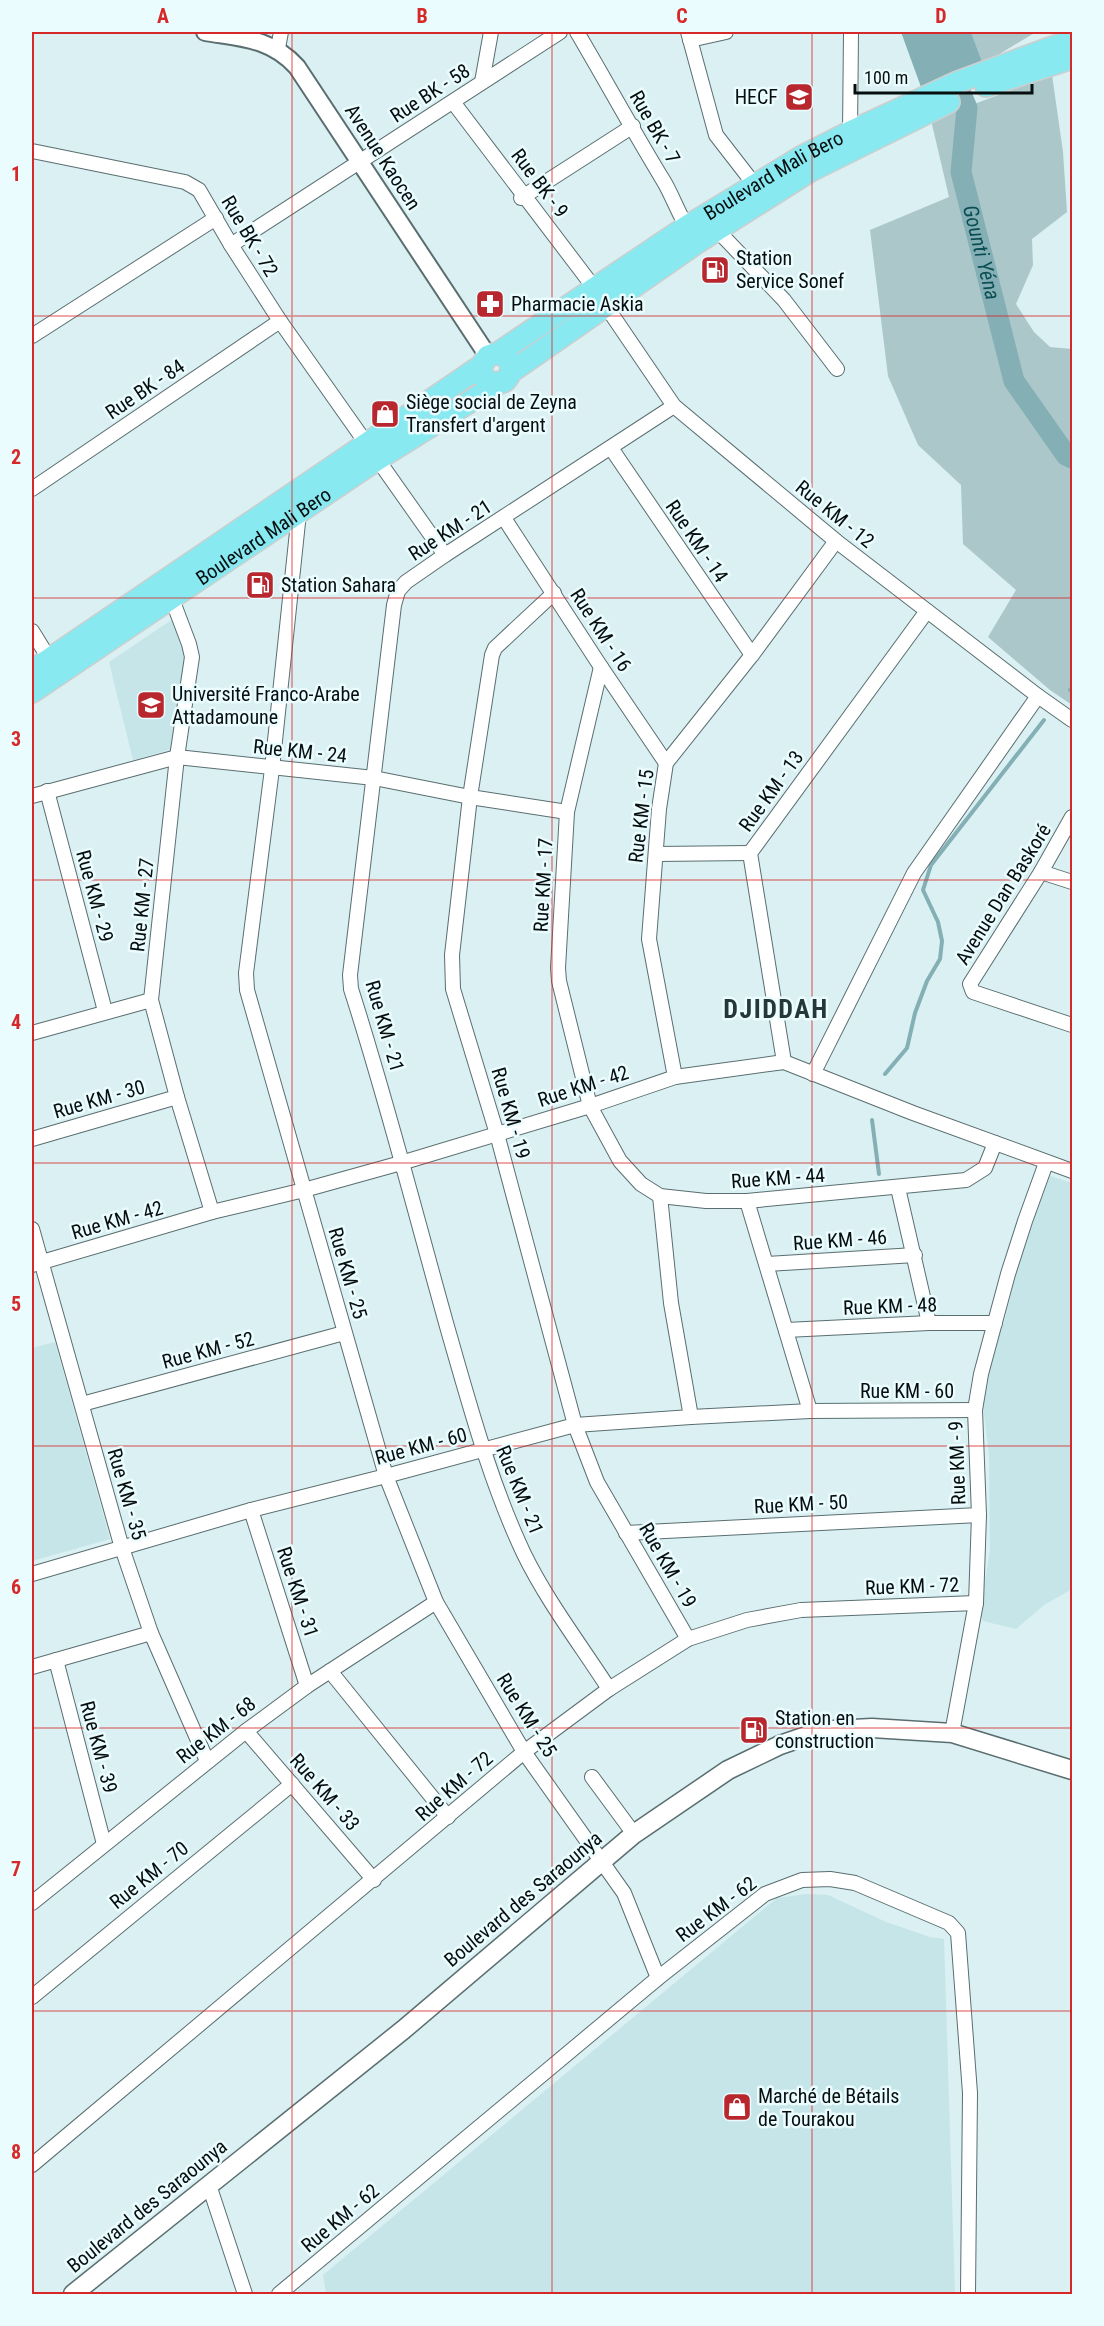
<svg xmlns="http://www.w3.org/2000/svg" width="1104" height="2326" font-family="'Roboto Condensed',sans-serif">
<rect width="100%" height="100%" fill="#daf0f2"/>
<g fill="#c5e5e8">
<path d="M176,617L190,653L176,748L133,760L109,662Z"/>
<path d="M1050,1176L1072,1183V1589L1044,1605L1016,1629L983,1621L977,1603L986,1575L990,1550L989,1455L983,1405V1378L1005,1319L1025,1237Z"/>
<path d="M55,1342L110,1539L32,1561V1348Z"/>
<path d="M807,1894L828,1895L886,1922L930,1937L944,1939L955,2294H326L323,2275L777,1898Z"/>
</g>
<g fill="#acc7ca">
<path d="M971,32H1036L983,64Z"/>
<path d="M1052,75L1063,152L1067,212L1032,239L1033,265L1016,304L1034,332L1050,347L1072,349V705L1050,690L988,637L1016,590L963,544L961,485L918,445L888,376L870,230L949,197L931,120Z"/>
</g>
<path fill="#84b0b5" d="M901,32H971L983,64L921,87Z"/>
<g fill="none" stroke-linecap="round" stroke-linejoin="round">
<g stroke="#84b0b5" stroke-width="4">
<path d="M1070,690L1072,688"/>
<path d="M885,1074L907,1048L915,1013L927,981L940,959L942,941L938,922L923,890L931,865L1044,720"/>
<path d="M872,1120L879,1174"/>
</g>
<path stroke="#84b0b5" stroke-width="21" id="s1" d="M934,32L967,108L961,172L1014,381L1066,455L1072,458"/>
<g stroke="#5a6e70" stroke-width="16">
<g id="minor">
<path d="M577,32C606,81 633,131 663,180C673,196 680,219 691,233"/>
<path d="M688,32L716,135L754,184"/>
<path d="M690,40L726,32"/>
<path d="M278,48L281,32"/>
<path d="M482,82L491,32"/>
<path d="M453,102L595,289"/>
<path d="M850,132L851,32"/>
<path d="M32,151L185,182L199,190L231,245L280,321L445,555"/>
<path d="M521,198L633,126"/>
<path d="M717,230L784,300L837,369"/>
<path d="M231,245L560,32"/>
<path d="M606,306L674,406L836,541L1038,696L1072,720"/>
<path d="M32,336L216,218"/>
<path d="M611,448L752,655"/>
<path d="M32,489L280,321"/>
<path d="M299,513L272,769L246,973L247,990L386,1476L436,1602L524,1752L624,1893L658,1978"/>
<path d="M504,518L601,667L666,763"/>
<path d="M554,593L495,648L492,655L470,797L452,955L453,989L497,1134L575,1425L597,1482L688,1639"/>
<path d="M172,599L189,644L192,657L177,757L151,1000L177,1097L212,1212"/>
<path d="M32,631L53,665"/>
<path d="M601,667L567,812L558,968L559,981L590,1106L620,1161L641,1184L660,1196L706,1201H747L966,1180L985,1168L995,1143"/>
<path d="M47,791L105,1011"/>
<path d="M32,796L177,757L374,778L470,797L567,812"/>
<path d="M1072,817L1041,872L970,984L973,992L1072,1025"/>
<path d="M656,854L750,853"/>
<path d="M1041,872L1072,882"/>
<path d="M32,1033L151,1000"/>
<path d="M784,1062L750,853L927,611"/>
<path d="M813,1074L914,873L1038,696"/>
<path d="M675,1077L649,939L659,809L666,763L752,655L836,541"/>
<path d="M32,1139L177,1097"/>
<path d="M898,1188L929,1323"/>
<path d="M660,1196L671,1303L691,1417"/>
<path d="M747,1201L810,1411"/>
<path d="M32,1229L122,1548L151,1633L207,1761"/>
<path d="M767,1264L915,1255"/>
<path d="M32,1265L212,1212L304,1190L401,1163L590,1106L675,1077L784,1062L913,1113L1072,1171"/>
<path d="M786,1330L929,1323H995"/>
<path d="M82,1404L344,1333"/>
<path d="M251,1510L307,1686"/>
<path d="M626,1533L979,1515"/>
<path d="M32,1574L251,1510L386,1476L575,1425L691,1417L810,1411L975,1410"/>
<path d="M56,1660L104,1844"/>
<path d="M32,1667L151,1633"/>
<path d="M330,1671L448,1817"/>
<path d="M609,1689C580,1644 547,1601 524,1554C490,1482 470,1406 448,1330C416,1216 387,1101 351,989L350,975L394,605L398,591L406,582L445,555L674,406"/>
<path d="M246,1731L374,1880"/>
<path d="M952,1733L976,1603L979,1515L975,1410L981,1374L1008,1274L1025,1221L1046,1163"/>
<path d="M592,1777L634,1834"/>
<path d="M32,1903L246,1731L307,1686L436,1602"/>
<path d="M32,1997L292,1784"/>
<path d="M32,2165L524,1752L609,1689L688,1639L747,1620L801,1610L976,1603"/>
<path d="M209,2185L245,2294"/>
<path d="M279,2294L658,1978L765,1894L802,1880L830,1879L855,1883L949,1923L958,1933L970,2093L968,2294"/>
</g>
</g>
<g stroke="#5a6e70" stroke-width="20">
<path id="tertiary" d="M205,32C241,38 271,38 297,67L488,356"/>
</g>
<g stroke="#5a6e70" stroke-width="21">
<path id="secondary" d="M73,2294L403,2030L634,1834L728,1770L780,1745L812,1734L833,1730L872,1728L952,1733L1072,1770"/>
</g>
<g stroke="#cdcfcf" stroke-width="24">
<g id="primary">
<path d="M986,86L1072,58"/>
<path id="s2" d="M498,353L686,227L801,157L850,132L958,82L1072,40"/>
<path d="M511,372L698,242L810,171L949,102"/>
<path d="M32,671L481,366L488,356C506,348 519,367 505,381L493,384L483,377L481,366"/>
<path id="s3" d="M32,692L378,459L498,384"/>
</g>
</g>
<use href="#minor" stroke="#fff" stroke-width="14"/>
<use href="#tertiary" stroke="#fff" stroke-width="16"/>
<use href="#secondary" stroke="#fff" stroke-width="18"/>
<use href="#primary" stroke="#88e9f1" stroke-width="21"/>
</g>
<path fill="none" stroke="#d62828" stroke-width="1.5" stroke-opacity="0.55" d="M292,32V2294M552,32V2294M812,32V2294M32,316H1072M32,598H1072M32,880H1072M32,1163H1072M32,1446H1072M32,1728H1072M32,2011H1072"/>
<defs>
<g id="university-square" transform="scale(1.5)"><rect x="-9" y="-9" width="18" height="18" rx="4" fill="#b8272e" stroke="#eafcfe"/><path d="M0-5L7-2L0 1L-7-2ZM-4 1L0 2.5L4 1V4Q0 6-4 4Z" fill="#fff"/></g>
<g id="fuel-square" transform="scale(1.5)"><rect x="-9" y="-9" width="18" height="18" rx="4" fill="#b8272e" stroke="#eafcfe"/><path d="M-5.5-6h7V0h2V4h1.3V-2.5L3-4.5l.8-.8L6-3V5H2.5V1h-1V6h-7ZM-4.2-4.7v3.2H.2V-4.7Z" fill="#fff"/></g>
<g id="pharmacy-square" transform="scale(1.5)"><rect x="-9" y="-9" width="18" height="18" rx="4" fill="#b8272e" stroke="#eafcfe"/><path d="M-2-6h4v4h4v4h-4v4h-4v-4h-4v-4h4Z" fill="#fff"/></g>
<g id="shop-square" transform="scale(1.5)"><rect x="-9" y="-9" width="18" height="18" rx="4" fill="#b8272e" stroke="#eafcfe"/><path d="M-5-2.5h2.3a2.7 3.5 0 0 1 5.4 0H5L5.5 6h-11ZM-1.5-2.5h3a1.5 2.3 0 0 0-3 0Z" fill="#fff"/></g>
</defs>
<g fill-rule="evenodd">
<use href="#university-square" x="799" y="97"/>
<use href="#fuel-square" x="715" y="270"/>
<use href="#pharmacy-square" x="490" y="304"/>
<use href="#shop-square" x="385" y="414"/>
<use href="#fuel-square" x="260" y="585"/>
<use href="#university-square" x="151" y="705"/>
<use href="#fuel-square" x="754" y="1730"/>
<use href="#shop-square" x="737" y="2107"/>
</g>
<g text-anchor="middle" dominant-baseline="central" stroke-width="5" stroke-linejoin="round" paint-order="stroke">
<g font-size="20" fill="#070e0f" stroke="#eafcfe">
<text transform="translate(430 93) rotate(-33)">Rue BK - 58</text>
<text transform="translate(655 127) rotate(60)">Rue BK - 7</text>
<text transform="translate(383 157) rotate(57)">Avenue Kaocen</text>
<text stroke="none"><textPath href="#s2" startOffset="328">Boulevard Mali Bero</textPath></text>
<text transform="translate(540 183) rotate(53)">Rue BK - 9</text>
<text transform="translate(250 236) rotate(59)">Rue BK - 72</text>
<text transform="translate(145 389) rotate(-34)">Rue BK - 84</text>
<text transform="translate(835 514) rotate(39)">Rue KM - 12</text>
<text transform="translate(450 530) rotate(-33)">Rue KM - 21</text>
<text stroke="none"><textPath href="#s3" startOffset="279">Boulevard Mali Bero</textPath></text>
<text transform="translate(697 541) rotate(56)">Rue KM - 14</text>
<text transform="translate(601 630) rotate(57)">Rue KM - 16</text>
<text transform="translate(300 751) rotate(6)">Rue KM - 24</text>
<text transform="translate(771 791) rotate(-54)">Rue KM - 13</text>
<text transform="translate(641 816) rotate(-83)">Rue KM - 15</text>
<text transform="translate(543 885) rotate(-87)">Rue KM - 17</text>
<text transform="translate(1003 894) rotate(-58)">Avenue Dan Baskoré</text>
<text transform="translate(95 896) rotate(75)">Rue KM - 29</text>
<text transform="translate(142 905) rotate(-84)">Rue KM - 27</text>
<text transform="translate(385 1026) rotate(74)">Rue KM - 21</text>
<text transform="translate(583 1086) rotate(-18)">Rue KM - 42</text>
<text transform="translate(99 1099) rotate(-16)">Rue KM - 30</text>
<text transform="translate(511 1113) rotate(74)">Rue KM - 19</text>
<text transform="translate(778 1178) rotate(-4)">Rue KM - 44</text>
<text transform="translate(117 1220) rotate(-16)">Rue KM - 42</text>
<text transform="translate(840 1240) rotate(-4)">Rue KM - 46</text>
<text transform="translate(348 1273) rotate(74)">Rue KM - 25</text>
<text transform="translate(890 1306) rotate(-2)">Rue KM - 48</text>
<text transform="translate(208 1350) rotate(-15)">Rue KM - 52</text>
<text x="907" y="1391">Rue KM - 60</text>
<text transform="translate(421 1446) rotate(-15)">Rue KM - 60</text>
<text transform="translate(957 1463) rotate(-92)">Rue KM - 9</text>
<text transform="translate(520 1490) rotate(68)">Rue KM - 21</text>
<text transform="translate(127 1494) rotate(74)">Rue KM - 35</text>
<text transform="translate(801 1504) rotate(-3)">Rue KM - 50</text>
<text transform="translate(668 1565) rotate(60)">Rue KM - 19</text>
<text transform="translate(912 1586) rotate(-2)">Rue KM - 72</text>
<text transform="translate(298 1592) rotate(72)">Rue KM - 31</text>
<text transform="translate(527 1715) rotate(58)">Rue KM - 25</text>
<text transform="translate(216 1730) rotate(-38)">Rue KM - 68</text>
<text transform="translate(99 1747) rotate(75)">Rue KM - 39</text>
<text transform="translate(454 1786) rotate(-41)">Rue KM - 72</text>
<text transform="translate(325 1792) rotate(49)">Rue KM - 33</text>
<text transform="translate(149 1875) rotate(-39)">Rue KM - 70</text>
<text transform="translate(523 1899) rotate(-40)">Boulevard des Saraounya</text>
<text transform="translate(716 1909) rotate(-37)">Rue KM - 62</text>
<text transform="translate(147 2206) rotate(-39)">Boulevard des Saraounya</text>
<text transform="translate(340 2218) rotate(-40)">Rue KM - 62</text>
</g>
<g font-size="20" fill="#070e0f" stroke="#eafcfe" text-anchor="start">
<text x="778" y="97" text-anchor="end">HECF</text>
<text x="736" y="258">Station<tspan x="736" dy="23">Service Sonef</tspan></text>
<text x="511" y="304">Pharmacie Askia</text>
<text x="406" y="402">Siège social de Zeyna<tspan x="406" dy="23">Transfert d'argent</tspan></text>
<text x="281" y="585">Station Sahara</text>
<text x="172" y="694">Université Franco-Arabe<tspan x="172" dy="23">Attadamoune</tspan></text>
<text x="775" y="1718">Station en<tspan x="775" dy="23">construction</tspan></text>
<text x="758" y="2096">Marché de Bétails<tspan x="758" dy="23">de Tourakou</tspan></text>
</g>
<g font-size="21" font-style="italic" fill="#0b4e54" stroke="#eafcfe">
<text stroke="none"><textPath href="#s1" startOffset="230">Gounti Yéna</textPath></text>
</g>
<g font-size="26" font-weight="bold" letter-spacing="1.5" fill="#253739" stroke="#eafcfe">
<text x="776" y="1009">DJIDDAH</text>
</g>
</g>
<rect width="1104" height="2326" fill="none" stroke="#eafcfe" stroke-width="66"/>
<path d="M855 84v9h177v-9" fill="none" stroke="#070e0f" stroke-width="3"/>
<text x="864" y="84" font-size="18" fill="#070e0f" stroke="#eafcfe" stroke-width="4.5" paint-order="stroke">100 m</text>
<rect x="33" y="33" width="1038" height="2260" fill="none" stroke="#d62828" stroke-width="2"/>
<g font-size="20" text-anchor="middle" font-weight="bold" fill="#d62828">
<text x="163" y="23">A</text>
<text x="422" y="23">B</text>
<text x="682" y="23">C</text>
<text x="941" y="23">D</text>
<text x="16" y="181">1</text>
<text x="16" y="464">2</text>
<text x="16" y="746">3</text>
<text x="16" y="1029">4</text>
<text x="16" y="1311">5</text>
<text x="16" y="1594">6</text>
<text x="16" y="1876">7</text>
<text x="16" y="2159">8</text>
</g>
</svg>
